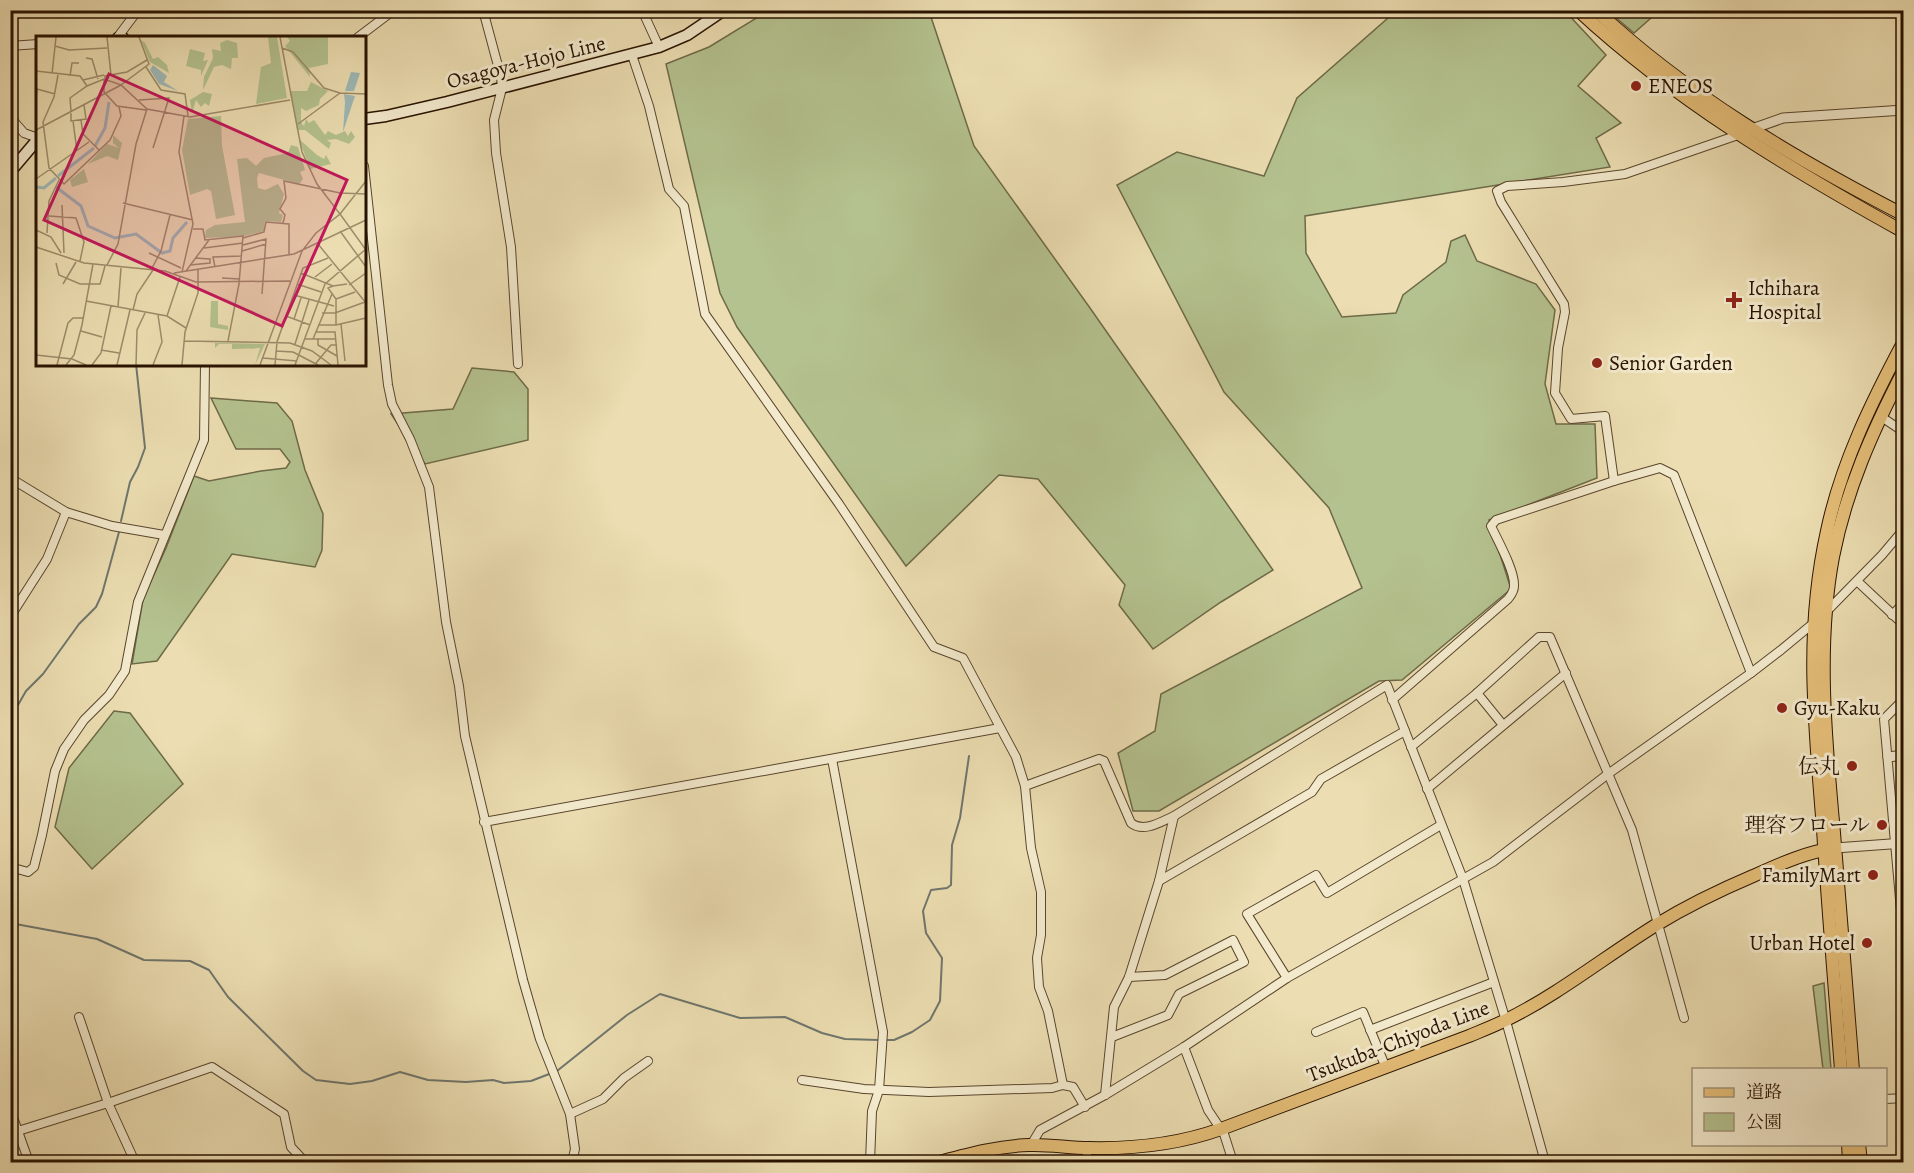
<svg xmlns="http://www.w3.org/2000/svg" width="1914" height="1173" font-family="Alegreya,'Noto Serif JP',serif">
<rect width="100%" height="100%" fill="#ecdeb2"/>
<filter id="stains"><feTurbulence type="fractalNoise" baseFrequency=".00333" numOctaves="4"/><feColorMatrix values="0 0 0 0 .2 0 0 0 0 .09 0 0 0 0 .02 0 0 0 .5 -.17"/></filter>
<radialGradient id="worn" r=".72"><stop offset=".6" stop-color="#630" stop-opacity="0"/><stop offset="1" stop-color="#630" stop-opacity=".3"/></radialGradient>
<g fill="#b4c28f" stroke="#6e6a48" stroke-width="1.5">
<path d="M768,11H929L974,146L1090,308L1273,570L1221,602L1153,649L1119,605L1125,585L1038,479L999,475L906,566L737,327L720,293L666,64L709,47Z"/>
<path d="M1396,11H1565L1606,55L1578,86L1621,123L1596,138L1610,167L1305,216L1306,253L1342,317L1396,313L1403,295L1446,262L1451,241L1465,235L1477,261L1536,284L1555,310L1545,384L1556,424H1595L1597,478L1489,520L1511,589L1402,680L1379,681L1159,811H1133L1118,753L1155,731L1161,694L1362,588L1329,508L1224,392L1117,185L1177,152L1264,176L1297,98Z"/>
<path d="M1608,11L1659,10V11L1634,33Z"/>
<path d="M472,368L514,372L528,389V440L425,464L391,414L453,409Z"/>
<path d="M211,398L277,403L292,421L305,470L323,514L322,550L315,567L232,554L157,661L132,664L143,599L166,548L194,476L209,481L261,471L286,468L290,462L280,449H236Z"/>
<path d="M114,711L130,713L183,784L92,869L55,827L69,768Z"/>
<path d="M1824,983L1831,1069H1823L1813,986Z"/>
</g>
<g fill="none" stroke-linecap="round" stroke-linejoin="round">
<g stroke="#6f766e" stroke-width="2">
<path d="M121,521L130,482L138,467L145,448L136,364"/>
<path d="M10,719L26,691L43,674L79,624L96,607L102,594L119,532"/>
<path d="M10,923L97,939L144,960L190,961L209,970L228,997L303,1071L316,1080L350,1084L372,1081L400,1072L428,1080L466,1082L493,1080L504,1083L531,1081L557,1071L627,1015L660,994L740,1018L785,1017L822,1033L845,1039L879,1040"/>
<path d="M885,1040H894L912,1032L930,1020L940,1001L942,958L926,933L923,911L931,890L947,888L951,885L952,845L960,818L969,756"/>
</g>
<g stroke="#59452c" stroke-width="10">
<g id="minor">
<path d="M483,10L501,77L502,88L494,120L496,153L511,247L518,364"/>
<path d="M642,10L659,47"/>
<path d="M117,38L138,10"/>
<path d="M357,38L394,10"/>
<path d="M10,46L38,44"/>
<path d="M632,55L649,106L669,189L684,206L705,314L839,504L934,647L963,658L1016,757L1025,786L1031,848L1041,892V935L1037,958L1039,987L1048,1011L1063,1085"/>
<path d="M10,117L24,133L38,138"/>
<path d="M364,166L388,385L392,404L410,439L429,487L446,622L459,686L465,736L523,980L540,1039L570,1114L575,1149L572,1162"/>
<path d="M1880,416L1904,432"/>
<path d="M10,478L66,512L112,526L164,535"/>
<path d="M1614,481L1605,416L1571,419L1555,393L1558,348L1565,312L1564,304L1501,202L1497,191L1507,186L1563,182L1625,174L1738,135"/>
<path d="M1857,581L1904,625"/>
<path d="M1827,611L1882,555L1904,529"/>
<path d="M1892,615L1904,603"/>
<path d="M10,617L47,559L66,512"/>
<path d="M1477,693L1503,725"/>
<path d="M1904,699L1884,719L1904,944"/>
<path d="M1392,700L1508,599C1511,595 1514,592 1514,586C1515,571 1498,541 1491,526L1496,520L1614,481L1660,468L1674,475L1751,673"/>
<path d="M1411,747L1477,693L1539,637H1550L1632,830L1684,1018"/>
<path d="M832,759L883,1032L879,1090L872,1111L870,1162"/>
<path d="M1025,786L1099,759L1104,761L1131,823C1144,833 1160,822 1174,816L1387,685L1463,879L1506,1021L1545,1162"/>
<path d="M1427,789L1566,673"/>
<path d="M484,822L1000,728"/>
<path d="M10,867L28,872L34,867L42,835L55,771L64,749L84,720L109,695L125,671L138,602L204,440L205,364"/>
<path d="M1159,881L1312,792L1321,779L1405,731"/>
<path d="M1287,978L1247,914L1316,875L1327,893L1441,825"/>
<path d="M79,1017L108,1103L135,1162"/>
<path d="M1370,1030L1494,982"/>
<path d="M1316,1032L1363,1012L1386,1068"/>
<path d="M1112,1037L1168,1015L1179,994L1244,962L1233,940L1165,975L1129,977"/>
<path d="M1184,1047L1208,1110L1224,1134L1233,1162"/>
<path d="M802,1080L864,1089L929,1092L1052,1088L1063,1085L1073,1087L1085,1107"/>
<path d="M1105,1095L1114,1007L1129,977L1159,881L1174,816"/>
<path d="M1886,1099L1904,1098"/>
<path d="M10,1109L29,1162"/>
<path d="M570,1114L603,1099L624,1078L648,1061"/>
<path d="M18,1131L108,1103L212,1067L284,1114L291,1147L305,1162"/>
<path d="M1031,1145L1040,1130L1105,1095L1184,1047L1287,978L1493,862L1608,774L1751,673L1781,650L1816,621"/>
<path d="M1086,1162L1088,1148"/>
</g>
</g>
<g stroke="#59452c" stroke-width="11">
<g id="tertiary">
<path d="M1749,130L1783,118L1904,110"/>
<path d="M1888,757L1904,755"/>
<path d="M1835,848L1904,843"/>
</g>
</g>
<g stroke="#281200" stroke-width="13">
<g id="secondary">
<path d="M118,38H123"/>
<path d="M364,119L386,116L447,102L659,47L687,35L724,10"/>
<path d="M10,172L38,139"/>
</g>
</g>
<g stroke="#281200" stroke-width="14">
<path id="primary" d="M939,1162C969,1154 998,1146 1029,1145C1049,1144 1069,1148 1089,1148C1133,1149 1179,1144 1221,1129L1469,1036C1481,1031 1494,1026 1506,1020C1559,994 1606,956 1656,925C1687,906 1720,890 1753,876C1780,864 1806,852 1835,848"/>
</g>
<g stroke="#281200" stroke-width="14">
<g id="trunk">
<path d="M1578,10C1675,100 1788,168 1904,232"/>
<path d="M1596,10C1687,95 1794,158 1904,215"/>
<path d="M1841,1070C1835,989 1828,909 1823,829C1815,725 1804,634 1827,531C1841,464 1872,401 1904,341"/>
<path d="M1853,1070C1847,991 1841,912 1834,833C1826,742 1816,648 1833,557C1846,490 1873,430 1904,370"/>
<path d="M1848,1144L1849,1162"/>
<path d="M1859,1144L1861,1162"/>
</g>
</g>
<use href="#minor" stroke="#f3eacd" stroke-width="8"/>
<use href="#tertiary" stroke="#f3eacd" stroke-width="9"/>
<use href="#secondary" stroke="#f3eacd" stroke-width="10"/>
<use href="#primary" stroke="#e6bf79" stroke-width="12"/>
<use href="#trunk" stroke="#e6bf79" stroke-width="12"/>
</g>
<g fill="#8f2418" stroke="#f3eacd" stroke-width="2">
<circle cx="1636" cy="86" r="6"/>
<path d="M1731 291h6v6h6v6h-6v6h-6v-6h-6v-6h6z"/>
<circle cx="1597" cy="363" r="6"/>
<circle cx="1782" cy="708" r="6"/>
<circle cx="1852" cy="766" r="6"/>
<circle cx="1882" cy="825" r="6"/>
<circle cx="1873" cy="875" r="6"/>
<circle cx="1867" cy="943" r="6"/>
</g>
<g text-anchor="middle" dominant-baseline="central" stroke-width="6" stroke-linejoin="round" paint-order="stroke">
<g font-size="21" fill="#281200" stroke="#f3eacd">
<text transform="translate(526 62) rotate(-14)">Osagoya-Hojo Line</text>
<text transform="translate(1398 1041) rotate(-21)">Tsukuba-Chiyoda Line</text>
</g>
<g font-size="21" fill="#281200" stroke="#f3eacd" text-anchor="start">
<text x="1648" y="86">ENEOS</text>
<text x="1748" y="288">Ichihara<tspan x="1748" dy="24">Hospital</tspan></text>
<text x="1609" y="363">Senior Garden</text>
<text x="1794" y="708">Gyu-Kaku</text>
<text x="1840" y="766" text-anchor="end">伝丸</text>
<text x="1870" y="825" text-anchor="end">理容フロール</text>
<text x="1861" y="875" text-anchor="end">FamilyMart</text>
<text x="1855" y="943" text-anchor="end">Urban Hotel</text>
</g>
</g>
<g transform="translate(36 36)">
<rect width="330" height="330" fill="#ecdeb2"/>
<path d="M232,1H241L251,62L220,68L225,31L235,27ZM251,1H292V28L273,32L274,41L249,10L254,5ZM105,4L109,7L117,23L122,21L131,29L133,37L114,26ZM191,4L201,7L202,22H196L195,33L186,29L178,31L167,54L168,41L177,22L176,13L185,15L184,7ZM154,13L169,17L167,25L172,24L165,40V34L150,30ZM275,46L292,55L284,63L283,69L270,75L265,72V86L268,90L270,83L273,87L278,84L289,99L292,95L300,99L309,95L312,100L315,95L319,101L313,108L300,103L291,104L295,107L293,113L269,94H261L254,55H271ZM167,56L176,58L173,70L169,67L165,71L160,64L156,77L154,64ZM185,80L186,110L199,179L180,183L175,155L171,153L154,159L146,114L152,83ZM77,99L86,107L82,124L71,120L52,128L71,108L83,112L77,107ZM263,103L281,119L288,123L290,119L295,128L274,133ZM255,109L262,111L269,134L264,136L267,143L263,148L223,137L221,142L222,152L229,154L242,148L248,158L243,177L247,179L245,186L229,185L228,195L209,200L169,202L170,194L179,189L209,186L201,123L211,122L220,130L228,122L252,117ZM48,133L52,146L36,151L34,144ZM175,265H182V288L192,290V294L174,291ZM179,307L228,308H229L219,329L224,312L196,313V308H183L179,312Z" fill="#b4c28f"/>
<path d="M117,29L131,40L128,46L142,55L123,48L114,34ZM315,36L324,37L318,55H309ZM308,58L319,60L307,96L309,66Z" fill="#9eb9b7"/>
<path fill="none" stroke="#9eb9b7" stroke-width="3" d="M59,110L69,92L73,66M22,140L58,112M0,151L8,152L20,142M20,151L45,170L52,190L79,202L100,198L126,217L134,215L137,202L151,186"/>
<path fill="none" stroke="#9e8c6b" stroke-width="1.5" d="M71,1L75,39M19,10L33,14L71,12M246,12L257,16L288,52L304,57L330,58M50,22L56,23L62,43M110,31L125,54L149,58L152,80M0,35L44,40L51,50M16,38L20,1M22,39L18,61L7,86L13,132L28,148L74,104L85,80L83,71M34,40L36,27H43M68,43V56L81,70L110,74M47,44L68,39M69,44V40L91,36L111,24M0,62L1,53L19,58M103,64L133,62L117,112M35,75L34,62L51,50L68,43L85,49L113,28L103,1M35,77V85L50,83L48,69M45,84L47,98L63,114M37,85L41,115M262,88L304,57M0,94L85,49L111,73L154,81L254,64M0,143L53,106M330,145L304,178L330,214M87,167L157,184M26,169L28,217M13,180L40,182L48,206L44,225M247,187L249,179L244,173L250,162L248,145L304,157L330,158M157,193H167L169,204L207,200L203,248L192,305M0,194L15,201L25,217M304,195L330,231M11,197L13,165L23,144M207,202L228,196L230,186L253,188V219M282,208L330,267M207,209L230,203L226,258M0,211L48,227L129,235L160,246L254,245M168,212L207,207M206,215L230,208M113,217L145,232M20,227L23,239L44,248H64L69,230M71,229L82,208L100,108L111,73M154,229L174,227V223L159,222M179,231L177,221L206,220M115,234L125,215L134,179M150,235L173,204M146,236L157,188L143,116L148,80M138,237L258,218L330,184M265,237L297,250L311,248M279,241L296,228M186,242L204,243M27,248L40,226M261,248L285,256M313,249L330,237M297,250L292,252L300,263V289M258,259L298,270M300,263L319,256M50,265L131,280L150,292M82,271L85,232M97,274L101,258L117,234M286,277H299L329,266M131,280L144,241M250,280L274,289M258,283L265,262M305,288L309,325M282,289H300L330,282M45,295L66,301M279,296H299L302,329M269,303H300M277,303L296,258M282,303V309L301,320M148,305L254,307L276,315L295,329M259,308L273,264M65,314L83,317M240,315L257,316L282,329M0,319L36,323L50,329M227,322L261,325M280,327L295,309H301M21,329L32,287L37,282H48M30,329L38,319L46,289L57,228M56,329L65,317L75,270M81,329L94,274M100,329L101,294L109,277M117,329L126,306L122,279M146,329L149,296L162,257V234M224,329L266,215L280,197L304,178L281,148L266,116L244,1M239,329L241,306L267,232L292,222M259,329L289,248L330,213"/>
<path fill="#c2185b" fill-opacity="0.15" stroke="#c2185b" stroke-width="3" d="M73,38L311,144L246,290L8,184Z"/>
<rect width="330" height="330" fill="none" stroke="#281200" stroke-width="3"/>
</g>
<rect width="1914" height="1173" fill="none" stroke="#ecdeb2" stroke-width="36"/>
<rect x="12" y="12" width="1890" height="1149" fill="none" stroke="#281200" stroke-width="3"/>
<rect x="18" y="18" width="1878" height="1137" fill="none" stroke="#281200" stroke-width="1.5"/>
<rect x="1692" y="1068" width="195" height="78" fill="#f3eacd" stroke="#a2947b" stroke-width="1.5"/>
<rect x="1704" y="1088" width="30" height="9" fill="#e6bf79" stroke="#a2947b" stroke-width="1.5"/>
<text x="1746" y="1098" font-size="18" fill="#281200">道路</text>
<rect x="1704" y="1113" width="30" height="18" fill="#b4c28f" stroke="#a2947b" stroke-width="1.5"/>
<text x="1746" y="1128" font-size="18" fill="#281200">公園</text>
<rect width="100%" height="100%" filter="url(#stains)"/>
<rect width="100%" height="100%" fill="url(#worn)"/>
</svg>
